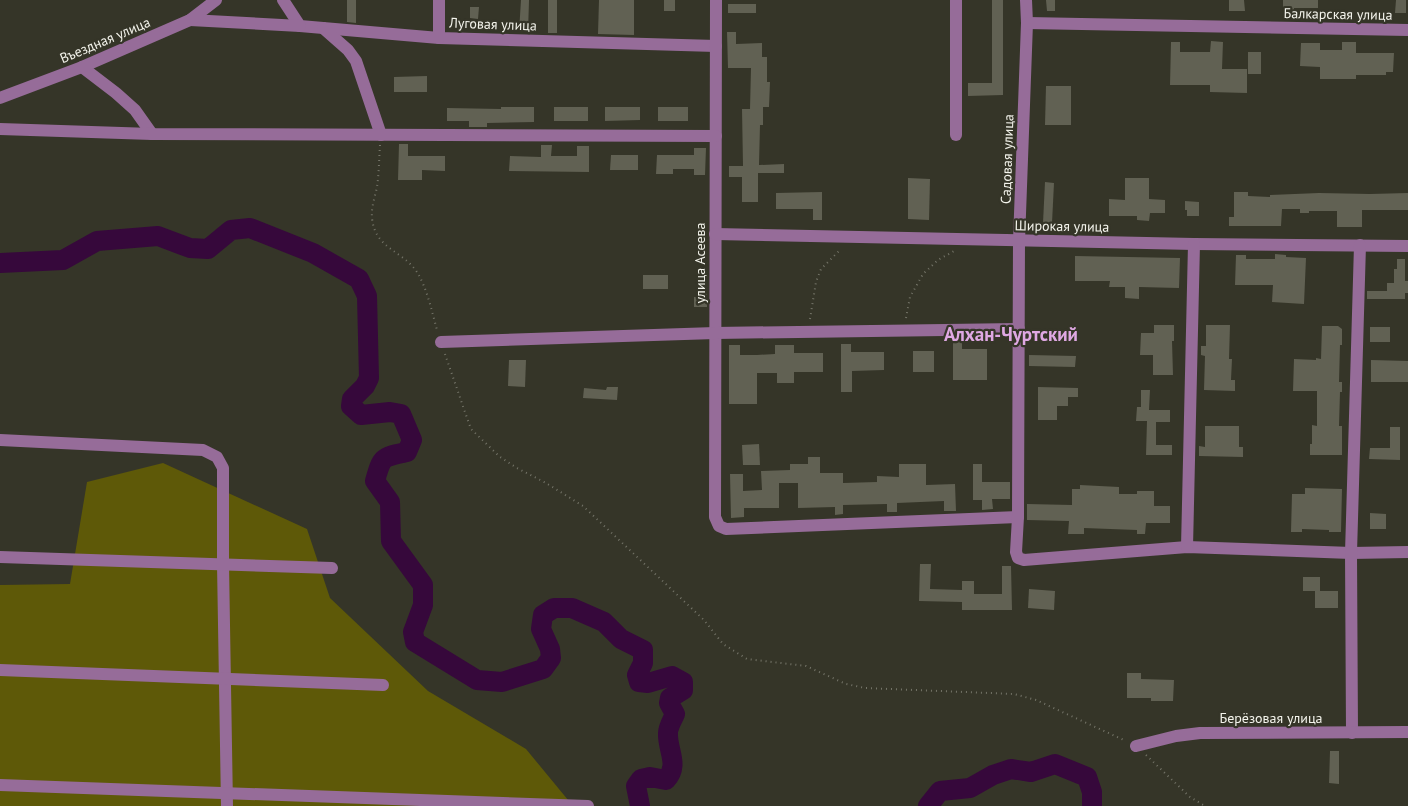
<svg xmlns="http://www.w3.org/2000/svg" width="1408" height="806" font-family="'PT Sans',sans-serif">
<rect width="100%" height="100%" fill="#353528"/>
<path fill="#5e5908" d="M163,463L307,529L330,598L428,691L526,749L573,806H0V585L70,584L87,482Z"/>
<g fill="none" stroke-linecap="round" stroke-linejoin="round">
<g stroke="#36083b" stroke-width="20">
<path d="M0,263L63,260L97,241L158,236L190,248L208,249L231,230L250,228L313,253L359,279L367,296L369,378L365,386L352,399L351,406L361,415L390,412L401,414L412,440L407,452C382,457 382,456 375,481L390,502L391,541L423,585V605L413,632L415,642L477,680L502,682L543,669L551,658L550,649L541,629L543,615L554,608H572L604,622L621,639L643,650V663L637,675L639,682L648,683L672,676L683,682V690L670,698L669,703L675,714C673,719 668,727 668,733C667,750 680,765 666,780L650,777L641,779L636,786L640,806"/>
<path d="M928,806L940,791L970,788L993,775L1011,769L1031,772L1055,764L1087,777L1092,792V806"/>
</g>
</g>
<g fill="#616153">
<path d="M347,0H356V23L347,22Z"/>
<path d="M521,0H529L528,32H519Z"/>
<rect x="548" y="0" width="9" height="33"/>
<path d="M599,0H634V35L598,34Z"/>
<rect x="664" y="0" width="11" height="11"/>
<path d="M992,0H1003V95L968,96V83H992Z"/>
<path d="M1046,0H1055V11H1047Z"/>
<path d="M1229,0H1244L1245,11H1229Z"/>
<path d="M1283,0H1318V8H1294V13H1283Z"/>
<path d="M1396,0H1406V13H1395Z"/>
<rect x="728" y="4" width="28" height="9"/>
<path d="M470,7H479L478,19L470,18Z"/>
<path d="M727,32H736V44L762,43V57H767V82H770L769,107H763V125H760L759,165L784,164V173H758V202H742V177H729V166H743L742,109H750L751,68H728Z"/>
<path d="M1211,41L1223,42L1222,69H1247V93L1210,92V85H1170L1171,42H1180V52H1210Z"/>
<path d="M1342,42H1356V53H1394L1393,72H1386V75H1356V79H1320V67L1300,66L1301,43H1320V50H1342Z"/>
<rect x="1248" y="52" width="13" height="22"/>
<path d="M427,76V92H394V77Z"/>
<path d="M1046,86H1071V125H1045Z"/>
<path d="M501,107H534V122L487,123V127H469V121H447V108L501,109Z"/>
<rect x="554" y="107" width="34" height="14"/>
<path d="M605,107H640V120L605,121Z"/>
<rect x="658" y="107" width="30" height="14"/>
<path d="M399,144H408V156H445V171L422,170V180H398Z"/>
<path d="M541,145H552L551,156H577V146H589V172L509,171L510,156L541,157Z"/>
<path d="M694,148H706L705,175H694V169H673V174H656L657,155H694Z"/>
<path d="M611,155H638V170H610Z"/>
<path d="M908,178L930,179L929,220L908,219Z"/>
<path d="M1125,178H1149V199L1165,200V213H1150L1149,221L1137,220V216H1109V199L1125,200Z"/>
<path d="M1045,182L1054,183L1052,223H1043Z"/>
<path d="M822,192V220H813V209H776V193Z"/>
<path d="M1234,192H1248V196L1270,197V195L1319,193L1370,194L1408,193V210H1362V227H1337V211H1309V213H1300V209H1282L1281,226H1229V217H1234Z"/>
<path d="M1185,201L1199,202V216H1187V210H1185Z"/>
<path d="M1275,254L1286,255V257L1306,258L1304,304L1272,302L1273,285H1235L1236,255H1246V259H1275Z"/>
<path d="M1075,256L1180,258L1179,288L1139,287V299L1125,298V287H1109L1110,281H1075Z"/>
<path d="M1397,259H1405V281H1408V293H1405V299H1367V291H1387V283H1394V269H1397Z"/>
<rect x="643" y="275" width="25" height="14"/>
<path d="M703,289H707V307H694V297H703Z"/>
<path d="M1154,325H1174V341H1172L1173,375H1153V355H1140L1141,333H1154Z"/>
<path d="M1206,325H1230L1229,359H1232L1231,380H1235V391L1204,390L1205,356L1201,355V346H1206Z"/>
<path d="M1322,326H1338L1342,329V345H1340L1339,382H1342V392H1340L1339,426H1342V455H1310V444H1312V425L1317,426V391H1293L1294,359L1316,360V358L1321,359Z"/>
<rect x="1370" y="327" width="20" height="15"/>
<path d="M953,342H962V349H987V380H953Z"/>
<path d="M841,344H851V352H884V370L852,371V392H841Z"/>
<path d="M729,345H740V355H757L775,354V345H794V353H823V372H794V383H777V373H757V404H729Z"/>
<rect x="913" y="351" width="21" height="21"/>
<path d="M1029,355L1076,356L1075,367L1029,366Z"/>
<path d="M509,360H526L525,387L508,386Z"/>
<path d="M1371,360L1408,361V382H1371Z"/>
<path d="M607,387H618L617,400L583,398L584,388L606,390Z"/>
<path d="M1038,387L1078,388V397H1068V406H1057V420H1038Z"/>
<path d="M1141,390H1150L1149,410H1170V422H1156V445H1172V455H1146L1147,421H1136L1137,407H1141Z"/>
<path d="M1205,426H1239V447H1243V457L1199,456V446L1205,447Z"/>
<path d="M1390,427H1400V460L1369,459L1370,448H1390Z"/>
<path d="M759,444L760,465H743L742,445Z"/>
<path d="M808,457H820V473H843V483L877,482V476L899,477V464H926V485L955,484L956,511H944V501L897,503V512H887V504L843,505V514L835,515V507L798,508V483H779V508H744V517L731,518L730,474H743V491L762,490L761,471L790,470V464H808Z"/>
<path d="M973,464H982V482H1010V499H992L993,509L982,510V500H973Z"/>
<path d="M1080,485L1119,487V494H1137V491H1154V506H1170V523H1146L1145,534H1137V530L1084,528V534H1068L1069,521L1027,520V504L1072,505V489H1080Z"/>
<path d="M1305,488L1342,489L1341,532H1329V530L1302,529V532H1291L1292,494H1305Z"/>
<path d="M1370,513L1386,514V529H1370Z"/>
<path d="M920,564H931L930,589L962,590V581H974V594H1002V566H1011L1012,610H962V602L919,601Z"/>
<rect x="1303" y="577" width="17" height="14"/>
<path d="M1029,589L1055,591L1054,610L1028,608Z"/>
<rect x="1315" y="591" width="23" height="17"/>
<path d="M1127,673H1141V679L1174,680L1173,701H1151V698H1127Z"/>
<path d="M1330,751H1339V784L1329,783Z"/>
</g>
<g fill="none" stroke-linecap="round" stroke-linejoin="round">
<g stroke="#757569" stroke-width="2" stroke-dasharray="1 4" stroke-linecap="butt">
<path d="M380,145C379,159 379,174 377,187C375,197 371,207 372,218C375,249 402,250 417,272C427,288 432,312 437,330"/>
<path d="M906,318L910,297L923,274L938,260L954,251"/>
<path d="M810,319L816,282L821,269L841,249"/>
<path d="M445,354L466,415L471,429L500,457L517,468L546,483L583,506L704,620L723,644L747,659L806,666L846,684L865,688L1014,694L1036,700L1126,741"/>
<path d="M1146,755L1190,797L1205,806"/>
</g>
<g stroke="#966c99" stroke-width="12">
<path d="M283,0L300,26L439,38L716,46"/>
<path d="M716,0L715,517L719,526L726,529L1018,517"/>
<path d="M956,0V135"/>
<path d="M1026,0L1027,23L1019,241L1018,517L1016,552L1018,558L1024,560L1187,547L1351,553L1408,552"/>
<path d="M190,20L300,26"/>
<path d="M1027,23L1408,30"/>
<path d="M323,28L348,50L356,61L381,135"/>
<path d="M439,38V0"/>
<path d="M82,67L116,93L135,110L152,134"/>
<path d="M0,98L82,67L190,20L216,0"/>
<path d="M0,129L152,134L716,136"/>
<path d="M715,234L1194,244L1408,246"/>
<path d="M441,342L715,333L1019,329"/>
<path d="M0,440L203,450L217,457L223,468V564L227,806"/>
<path d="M1187,547L1194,244"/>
<path d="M0,557L332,568"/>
<path d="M0,670L383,685"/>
<path d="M1352,733L1351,553L1360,245"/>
<path d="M1136,746L1176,736L1200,733L1408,732"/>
<path d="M0,785L588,806"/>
</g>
</g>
<g text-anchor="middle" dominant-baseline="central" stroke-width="4.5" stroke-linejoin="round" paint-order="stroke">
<g font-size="14" fill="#f4f4ec" stroke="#353528">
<text transform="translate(1338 14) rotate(1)">Балкарская улица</text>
<text transform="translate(493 24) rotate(2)">Луговая улица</text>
<text transform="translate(105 40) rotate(-23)">Въездная улица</text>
<text transform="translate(1007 159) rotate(-88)">Садовая улица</text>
<text transform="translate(1062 226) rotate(1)">Широкая улица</text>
<text transform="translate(700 263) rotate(-90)">улица Асеева</text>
<text x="1271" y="718">Берёзовая улица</text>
</g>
<g font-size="19" font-weight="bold" fill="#dfa8e3" stroke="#353528">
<text x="1011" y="334">Алхан-Чуртский</text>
</g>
</g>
</svg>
